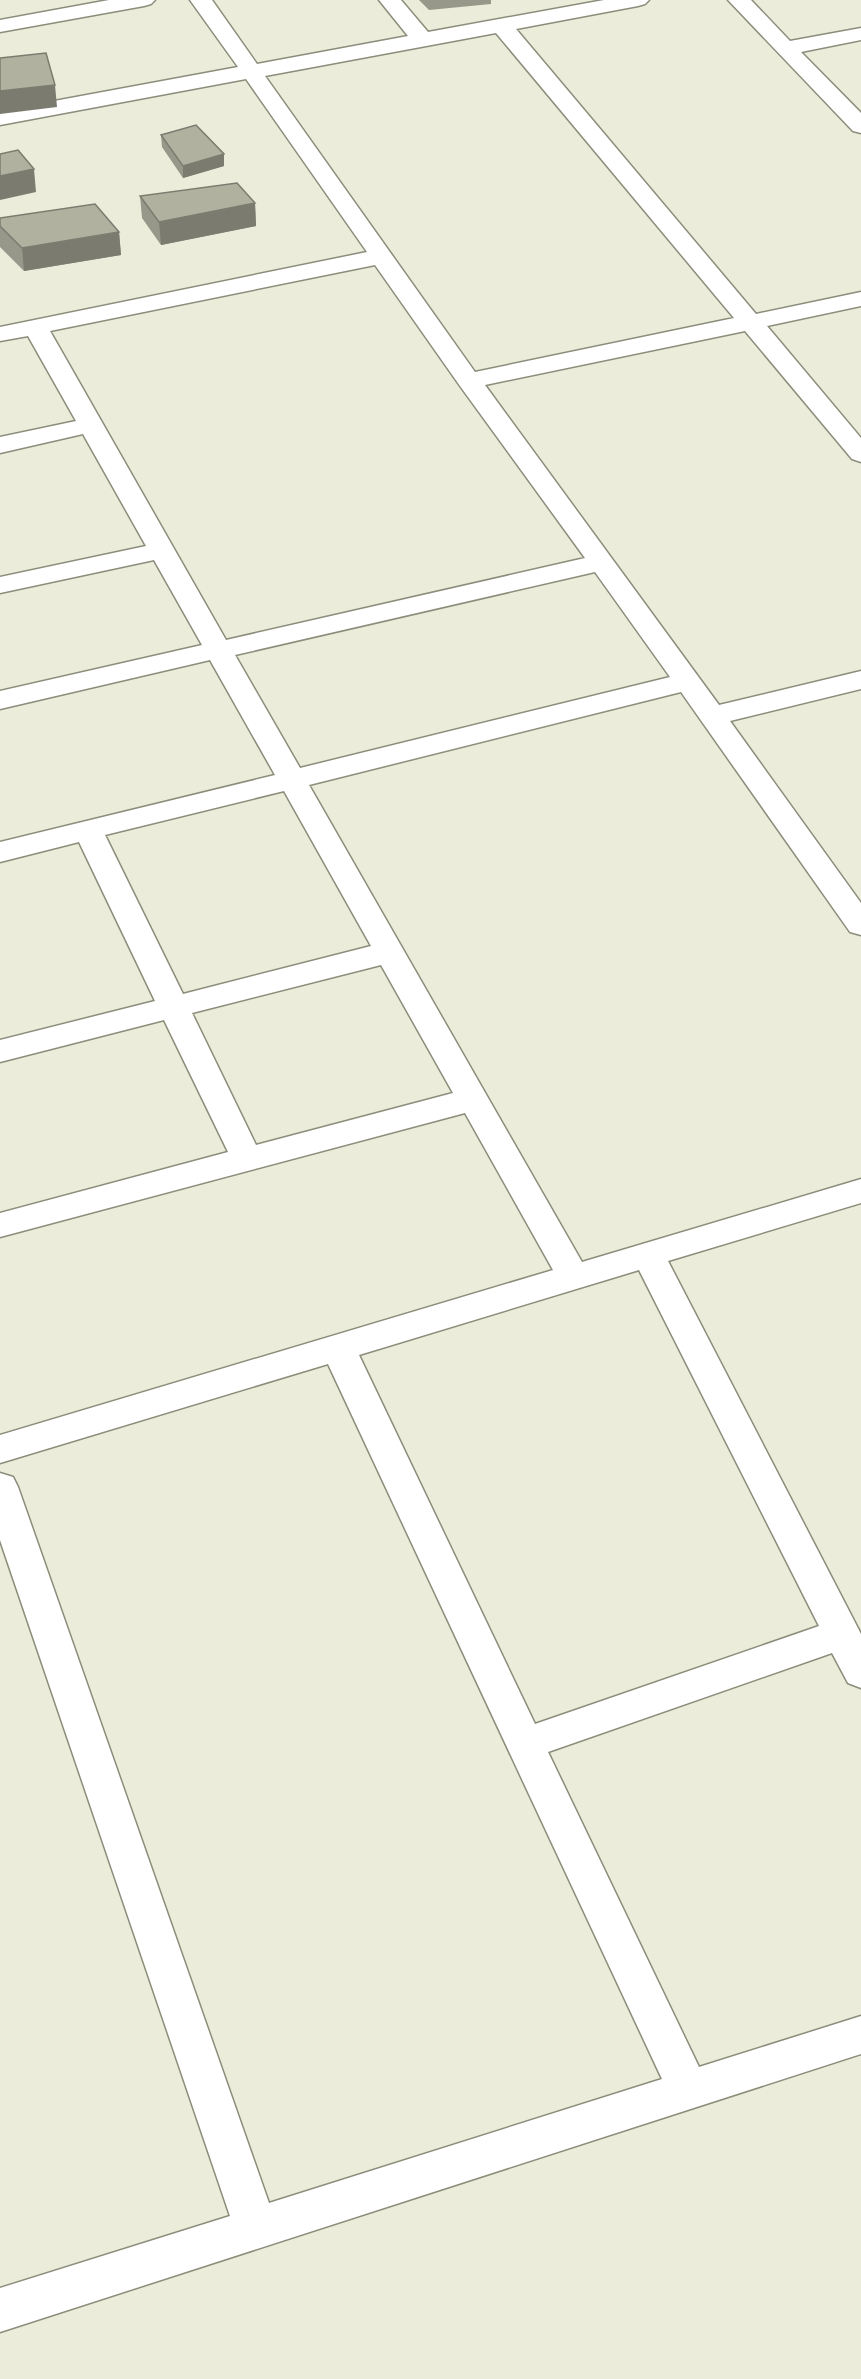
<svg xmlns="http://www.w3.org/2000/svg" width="861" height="2379" font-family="Merriweather,serif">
<rect width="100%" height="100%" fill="#ebecd9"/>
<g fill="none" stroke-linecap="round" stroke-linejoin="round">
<g stroke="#8c8d7b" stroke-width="3">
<g id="minor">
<path d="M109,0H155L151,4L144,6L0,32V20Z"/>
<path d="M190,0H212L257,64L408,36L379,0H401L428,32L604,0H649L645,4L638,6L516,29L756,314L861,292V306L767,326L861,438V462L852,459L745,331L485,385L719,705L861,671V689L730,721L861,903V935L850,932L681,692L309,785L582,1262L861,1179V1203L668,1261L861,1634V1688L848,1683L832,1653L548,1752L699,2067L861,2016V2054L0,2332V2288L230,2216L0,1540V1473L13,1477L18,1487L269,2203L662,2079L328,1364L0,1463V1435L553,1270L465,1113L0,1237V1213L228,1152L164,1020L0,1062V1040L155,1001L79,842L0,862V842L275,775L210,660L0,709V691L202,645L154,560L0,593V577L146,546L83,434L0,453V437L76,421L28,336L0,341V327L367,252L246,79L0,125V111L238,67ZM496,33L734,318L475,372L265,76ZM375,265L460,386L585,558L226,640L50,331ZM595,572L670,677L300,768L235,655ZM284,791L371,946L183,994L105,835ZM381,965L453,1093L256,1145L192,1013ZM639,1270L819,1626L535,1724L359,1355Z"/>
<path d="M728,0H751L790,41L861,28V40L801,52L861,113V133L853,131Z"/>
</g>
</g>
<use href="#minor" fill="#fff" fill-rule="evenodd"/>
</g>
<g fill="#979889">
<path d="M419,0H491V4L429,10Z"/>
<path d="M161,135L224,154V166L183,178L162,147Z"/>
<path d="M140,196L255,203L256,226L161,245L142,218Z"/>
<path d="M0,218L119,232L121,255L24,271L0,247Z"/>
</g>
<g fill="#7b7c6f">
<path d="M55,85L57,107L0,114V91Z"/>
<path d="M224,154V166L183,178V166Z"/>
<path d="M34,169L36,192L0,200V176Z"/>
<path d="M255,203L256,226L161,245L159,222Z"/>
<path d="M119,232L121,255L24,271L22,248Z"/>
</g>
<g fill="#b0b19f" stroke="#7b7c6f" stroke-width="1.5">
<path d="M46,53L55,85L0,91V58Z"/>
<path d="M196,125L224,154L183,166L161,135Z"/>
<path d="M18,150L34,169L0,176V154Z"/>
<path d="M237,183L255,203L159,222L140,196Z"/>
<path d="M95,204L119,232L22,248L0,226V218Z"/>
</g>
</svg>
